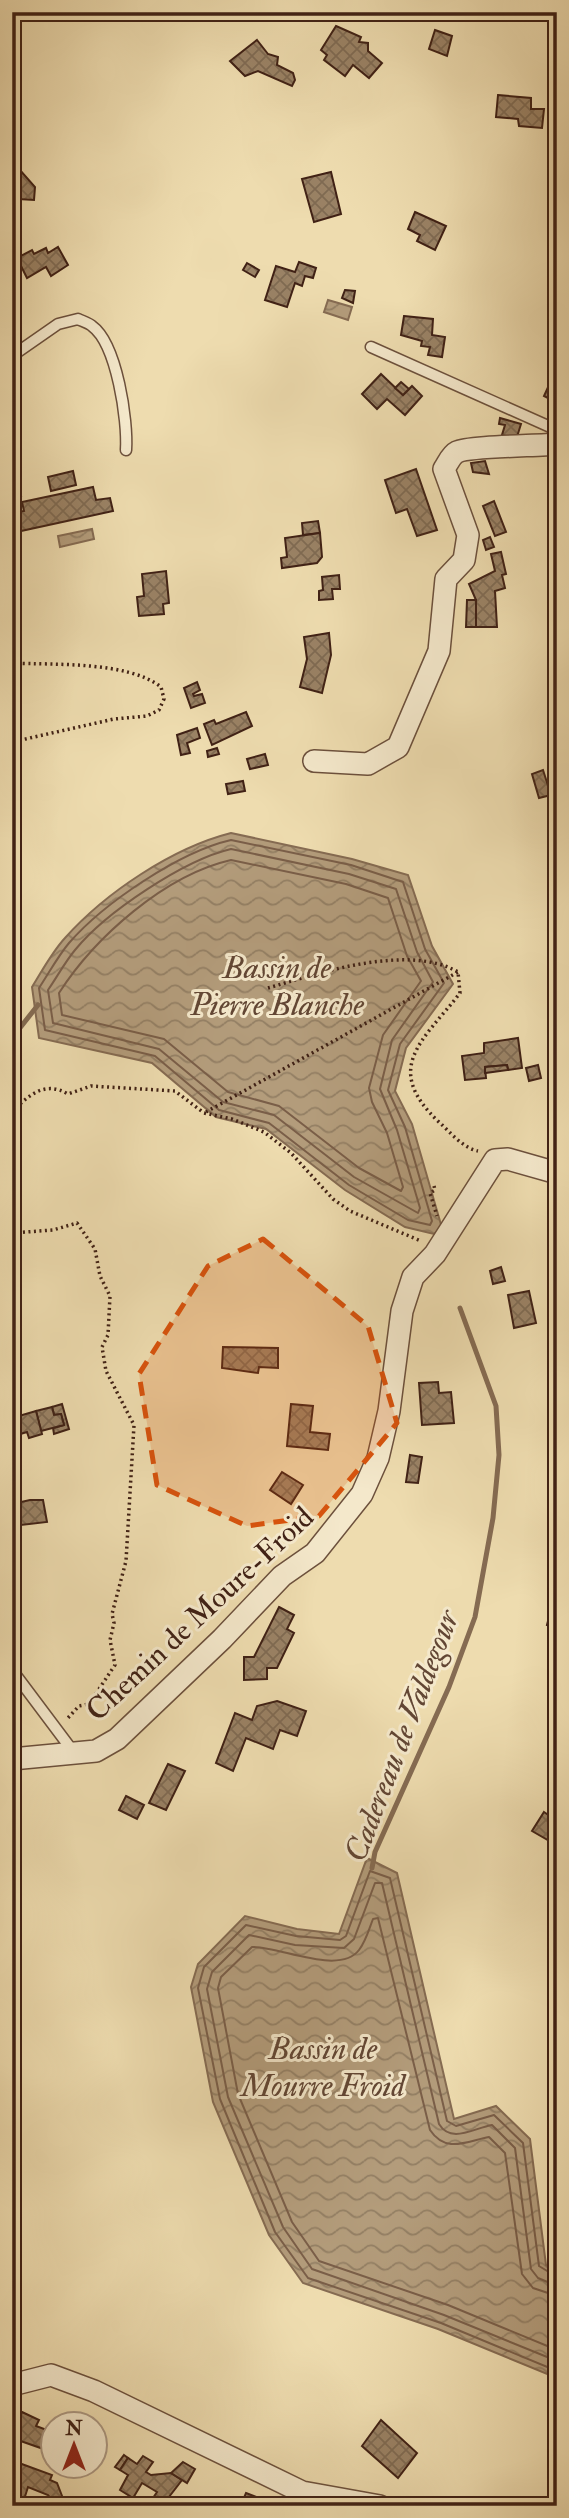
<svg xmlns="http://www.w3.org/2000/svg" width="569" height="2518" font-family="'IM FELL Double Pica',serif">
<defs>
<pattern id="water-waves" width="16" height="10" patternUnits="userSpaceOnUse" patternTransform="scale(1.75)"><rect width="16" height="10" fill="#b39c7b"/><path d="M0 5q4-4 8 0t8 0" fill="none" stroke="#937f64"/></pattern>
<pattern id="building-cross-hatch" width="8" height="8" patternUnits="userSpaceOnUse" patternTransform="scale(1.75)"><rect width="8" height="8" fill="#9a8265"/><path d="M0 0l8 8M0 8l8-8" fill="none" stroke="#7f6a52"/></pattern>
</defs>
<rect width="100%" height="100%" fill="#eedcaf"/>
<filter id="stains"><feTurbulence type="fractalNoise" baseFrequency=".00286" numOctaves="4"/><feColorMatrix values="0 0 0 0 .2 0 0 0 0 .09 0 0 0 0 .02 0 0 0 .5 -.17"/></filter>
<radialGradient id="worn" r=".72"><stop offset=".6" stop-color="#630" stop-opacity="0"/><stop offset="1" stop-color="#630" stop-opacity=".3"/></radialGradient>
<g fill="url(#water-waves)" stroke="#856b52" stroke-width="2">
<path d="M328,300L352,307L348,320L324,312Z"/>
<path d="M92,529L94,539L60,547L58,536Z"/>
<path d="M231,833L352,859L408,875L432,946L453,984L406,1048L395,1091L412,1124L442,1228L434,1234L405,1227L345,1190L266,1129L216,1117L152,1063L39,1038L32,987C42,971 52,952 65,938C105,893 172,848 231,833Z"/>
<path d="M367,1858L397,1873L454,2119L496,2106L530,2139L546,2265L557,2271V2378L438,2329L303,2283L269,2235L213,2102L191,1987L198,1964L245,1916L297,1929L339,1934Z"/>
</g>
<g fill="none" stroke-linecap="round" stroke-linejoin="round">
<g stroke="#7a5e48" stroke-width="2">
<path d="M231,840L351,865L403,882L425,949L444,983L400,1044L388,1090L405,1127L432,1221L430,1225L408,1220L349,1185L269,1123L219,1110L155,1056L45,1030L39,988C49,973 58,956 69,943C104,903 179,852 231,840Z"/>
<path d="M231,849L349,874L396,889L417,952L433,982L392,1040L380,1089L397,1130L420,1208L418,1213L354,1177L274,1115L223,1102L159,1049L53,1023L48,990C57,977 65,962 75,950C106,912 184,860 231,849Z"/>
<path d="M231,860L346,884L388,898L407,956L421,981L383,1035L369,1088L372,1102L387,1133L403,1187L401,1191L359,1168L279,1106L228,1092L164,1039L62,1015L59,993C95,937 165,875 231,860Z"/>
<path d="M557,2277L539,2266L523,2143L494,2115L456,2126L447,2121L390,1878L370,1871L346,1936L340,1940L296,1936L246,1925L204,1967L198,1988L220,2099L275,2232L308,2278L441,2323L557,2371"/>
<path d="M557,2286L538,2278L531,2269L515,2148L492,2125C474,2128 451,2144 439,2124L382,1883H375L354,1939L344,1948L295,1945L249,1935L212,1972L207,1989L228,2097L283,2227L312,2269L444,2315L557,2361"/>
<path d="M557,2296L533,2288L522,2274L505,2153L489,2137C467,2141 446,2154 430,2130L378,1918L373,1919C369,1929 366,1941 359,1950C339,1976 279,1946 252,1947L221,1977L218,1988L238,2094L292,2222L319,2261L448,2305L557,2350"/>
</g>
<g stroke="#856b52" stroke-width="5">
<path d="M12,1038L38,1005"/>
<path d="M372,1868L375,1852L449,1687L475,1617L493,1518L499,1455L496,1406L460,1308"/>
</g>
</g>
<g fill="url(#building-cross-hatch)" stroke="#402115" stroke-width="2">
<path d="M336,26L361,37L359,42L368,43V51L382,63L369,78L353,65L345,76L324,60L327,55L321,50Z"/>
<path d="M435,30L452,36L447,56L429,49Z"/>
<path d="M257,40L268,54L278,57L277,65L293,73L295,80L292,86L258,71L245,76L230,61Z"/>
<path d="M498,95L531,98V109H544L542,128L519,126L518,119L496,117Z"/>
<path d="M19,169L35,187L34,200L18,199L16,222H12V175Z"/>
<path d="M331,172L341,214L314,222L302,179Z"/>
<path d="M415,212L446,226L435,250L417,241L420,235L408,229Z"/>
<path d="M58,247L68,265L51,276L46,267L27,278L17,258L32,250L34,254L46,248L48,253Z"/>
<path d="M557,248V272V269L551,267Z"/>
<path d="M299,262L316,268L313,278L305,276L302,286L295,283L287,307L265,300L276,266L295,272Z"/>
<path d="M247,263L259,270L255,277L243,270Z"/>
<path d="M345,290L355,291L353,303L342,298Z"/>
<path d="M404,316L433,319L432,335L445,337L442,357L428,355L430,347L421,346L422,341L401,335Z"/>
<path d="M381,374L403,395L412,386L422,396L405,415L387,399L377,409L362,394Z"/>
<path d="M401,382L409,389L403,395L395,388Z"/>
<path d="M549,385L557,388V414L550,410L554,401L544,396Z"/>
<path d="M500,418L521,424L516,440L502,435L505,425L499,424Z"/>
<path d="M485,461L489,474L473,472L471,463Z"/>
<path d="M416,469L437,530L417,536L407,509L396,513L385,480Z"/>
<path d="M73,471L76,485L51,491L48,477Z"/>
<path d="M18,480L21,496L12,497V481Z"/>
<path d="M93,487L96,500L110,498L113,511L21,531L17,512L24,511L22,502Z"/>
<path d="M494,501L506,532L495,536L483,506Z"/>
<path d="M318,521L320,533L303,535L302,523Z"/>
<path d="M320,533L322,557L317,563L282,568L281,558L287,557L285,538Z"/>
<path d="M490,537L494,547L486,550L483,540Z"/>
<path d="M501,552L506,574L502,575L505,588L495,591L497,627H476V600L469,584L495,571L491,554Z"/>
<path d="M166,571L169,603L163,604L164,614L139,616L137,597L144,596L142,574Z"/>
<path d="M339,575L340,589H332L333,599L319,600V591L323,590L322,577Z"/>
<path d="M467,600H476V627H466Z"/>
<path d="M329,633L331,655L322,693L300,687L307,659L304,637Z"/>
<path d="M197,682L200,690L193,694L194,696L202,694L205,703L191,708L184,688Z"/>
<path d="M246,712L252,726L212,745L204,724L214,720L216,724Z"/>
<path d="M197,728L200,738L187,743L190,753L181,755L177,735Z"/>
<path d="M557,741V754L553,756L549,744Z"/>
<path d="M217,748L219,754L208,757L207,751Z"/>
<path d="M265,754L268,765L250,769L247,759Z"/>
<path d="M543,770L551,795L539,798L532,774Z"/>
<path d="M243,781L245,791L228,794L226,784Z"/>
<path d="M518,1038L522,1068L508,1070L507,1065L485,1067L486,1078L465,1080L462,1056L484,1053V1043Z"/>
<path d="M507,1065L508,1070L485,1073V1067Z"/>
<path d="M538,1065L541,1078L529,1081L526,1068Z"/>
<path d="M501,1267L505,1281L493,1284L490,1271Z"/>
<path d="M529,1291L536,1323L514,1328L508,1295Z"/>
<path d="M223,1347L278,1348V1368L259,1367L258,1373L222,1368Z"/>
<path d="M438,1382L439,1393L451,1392L454,1423L422,1425L419,1383Z"/>
<path d="M62,1404L69,1429L54,1434L53,1428L64,1425L61,1414L54,1415L52,1407Z"/>
<path d="M291,1404L313,1406L310,1432L330,1434L328,1450L287,1446Z"/>
<path d="M551,1404H557V1430H550Z"/>
<path d="M52,1407L54,1415L61,1414L64,1425L41,1431L36,1411Z"/>
<path d="M36,1411L42,1434L29,1438L27,1432L14,1436L12,1418Z"/>
<path d="M410,1455L422,1457L418,1483L406,1482Z"/>
<path d="M282,1472L303,1485L291,1504L270,1490Z"/>
<path d="M30,1500H43L47,1522L12,1526V1504Z"/>
<path d="M557,1586V1627L547,1625Z"/>
<path d="M279,1607L294,1615L287,1629L294,1633L277,1668H267V1679L244,1680V1657H254Z"/>
<path d="M277,1701L306,1711L297,1736L280,1730L273,1749L246,1738L233,1771L216,1763L235,1713L252,1720L257,1706Z"/>
<path d="M168,1764L185,1771L166,1810L149,1803Z"/>
<path d="M126,1796L144,1805L137,1819L119,1810Z"/>
<path d="M544,1812L557,1821V1854L551,1842L532,1831Z"/>
<path d="M22,2412L39,2420L36,2426L52,2432V2452L12,2438V2429Z"/>
<path d="M381,2420L417,2453L398,2478L362,2446Z"/>
<path d="M124,2455L128,2458L120,2470L115,2467Z"/>
<path d="M143,2456L153,2462L146,2472L151,2475L171,2473L182,2480L162,2506L149,2504L157,2492L142,2483L133,2498L120,2490L128,2475L120,2470L128,2458L137,2464Z"/>
<path d="M183,2462L195,2469L187,2483L171,2473Z"/>
<path d="M19,2463L52,2475L50,2480L57,2483L64,2501L68,2502L67,2506H44L49,2505L51,2499L48,2495L28,2487L22,2506L12,2502L14,2477Z"/>
<path d="M246,2493L267,2501L265,2506L241,2505Z"/>
<path d="M66,2498L83,2504L82,2506H67Z"/>
</g>
<g fill="none" stroke-linecap="round" stroke-linejoin="round">
<g stroke="#6c503c" stroke-width="13">
<g id="service">
<path d="M371,347L557,430"/>
<path d="M12,356L58,324L78,319C82,321 89,323 92,326C117,344 128,421 126,450"/>
<path d="M12,1670L75,1754"/>
</g>
</g>
<g stroke="#6c503c" stroke-width="24">
<g id="minor">
<path d="M314,761L368,764L398,747L439,651L446,579L464,560L468,535L444,469C448,463 451,455 457,452C469,446 538,446 557,444"/>
<path d="M12,1759L96,1751L117,1739L222,1639L282,1576L315,1553L362,1494L378,1458L389,1411L402,1311L413,1277L435,1254L495,1160L508,1159L557,1173"/>
<path d="M12,2385L51,2375L94,2391L302,2492L380,2506"/>
</g>
</g>
<g stroke="#402115" stroke-width="3.5" stroke-dasharray="2 3.5" stroke-linecap="butt">
<path d="M12,663C54,665 128,661 161,687L164,699L159,710L147,716L114,719L12,742"/>
<path d="M268,988C319,973 408,943 458,972L460,993C423,1041 381,1068 440,1123C451,1133 463,1148 478,1151"/>
<path d="M12,1111C29,1096 44,1080 68,1094L91,1086L175,1091L204,1113L232,1119L264,1132L291,1153L333,1199L350,1211L421,1241"/>
<path d="M206,1112L458,972"/>
<path d="M434,1186L435,1190L430,1193L437,1216"/>
<path d="M12,1233L53,1230L77,1223L95,1249L100,1276L110,1296L108,1335L102,1347L106,1371L134,1425L126,1561L112,1614L114,1623L110,1640L115,1665L89,1704L79,1706L66,1720"/>
</g>
<use href="#service" stroke="#f4e8cb" stroke-width="10"/>
<use href="#minor" stroke="#f4e8cb" stroke-width="21"/>
</g>
<path fill="#d7530d" fill-opacity="0.2" stroke="#d7530d" stroke-width="5" stroke-dasharray="14 9" stroke-linejoin="round" d="M263,1239L368,1326L397,1423L319,1516L247,1526L157,1485L139,1374L208,1266Z"/>
<g text-anchor="middle" dominant-baseline="central" stroke-width="6" stroke-linejoin="round" paint-order="stroke">
<g font-size="30" fill="#402115" stroke="#f4e8cb">
<text transform="translate(200 1614) rotate(-43)">Chemin de Moure-Froid</text>
</g>
<g font-size="32" font-style="italic" fill="#624634" stroke="#f4e8cb">
<text x="277" y="968">Bassin de<tspan x="277" dy="37">Pierre Blanche</tspan></text>
<text transform="translate(402 1736) rotate(-69)">Cadereau de Valdegour</text>
<text x="323" y="2049">Bassin de<tspan x="323" dy="37">Mourre Froid</tspan></text>
</g>
</g>
<rect width="569" height="2518" fill="none" stroke="#eedcaf" stroke-width="42"/>
<rect x="14" y="14" width="541" height="2490" fill="none" stroke="#402115" stroke-width="3.5"/>
<rect x="21" y="21" width="527" height="2476" fill="none" stroke="#402115" stroke-width="2"/>
<g transform="translate(74 2445)"><circle r="33" fill="#f4e8cb" stroke="#ac9882" stroke-width="2"/>
<path d="M0-5L12 26L0 18L-12 26Z" fill="#8f2418"/>
<text y="-10" font-size="19" font-weight="bold" text-anchor="middle" fill="#402115">N</text>
</g>
<rect width="100%" height="100%" filter="url(#stains)"/>
<rect width="100%" height="100%" fill="url(#worn)"/>
</svg>
